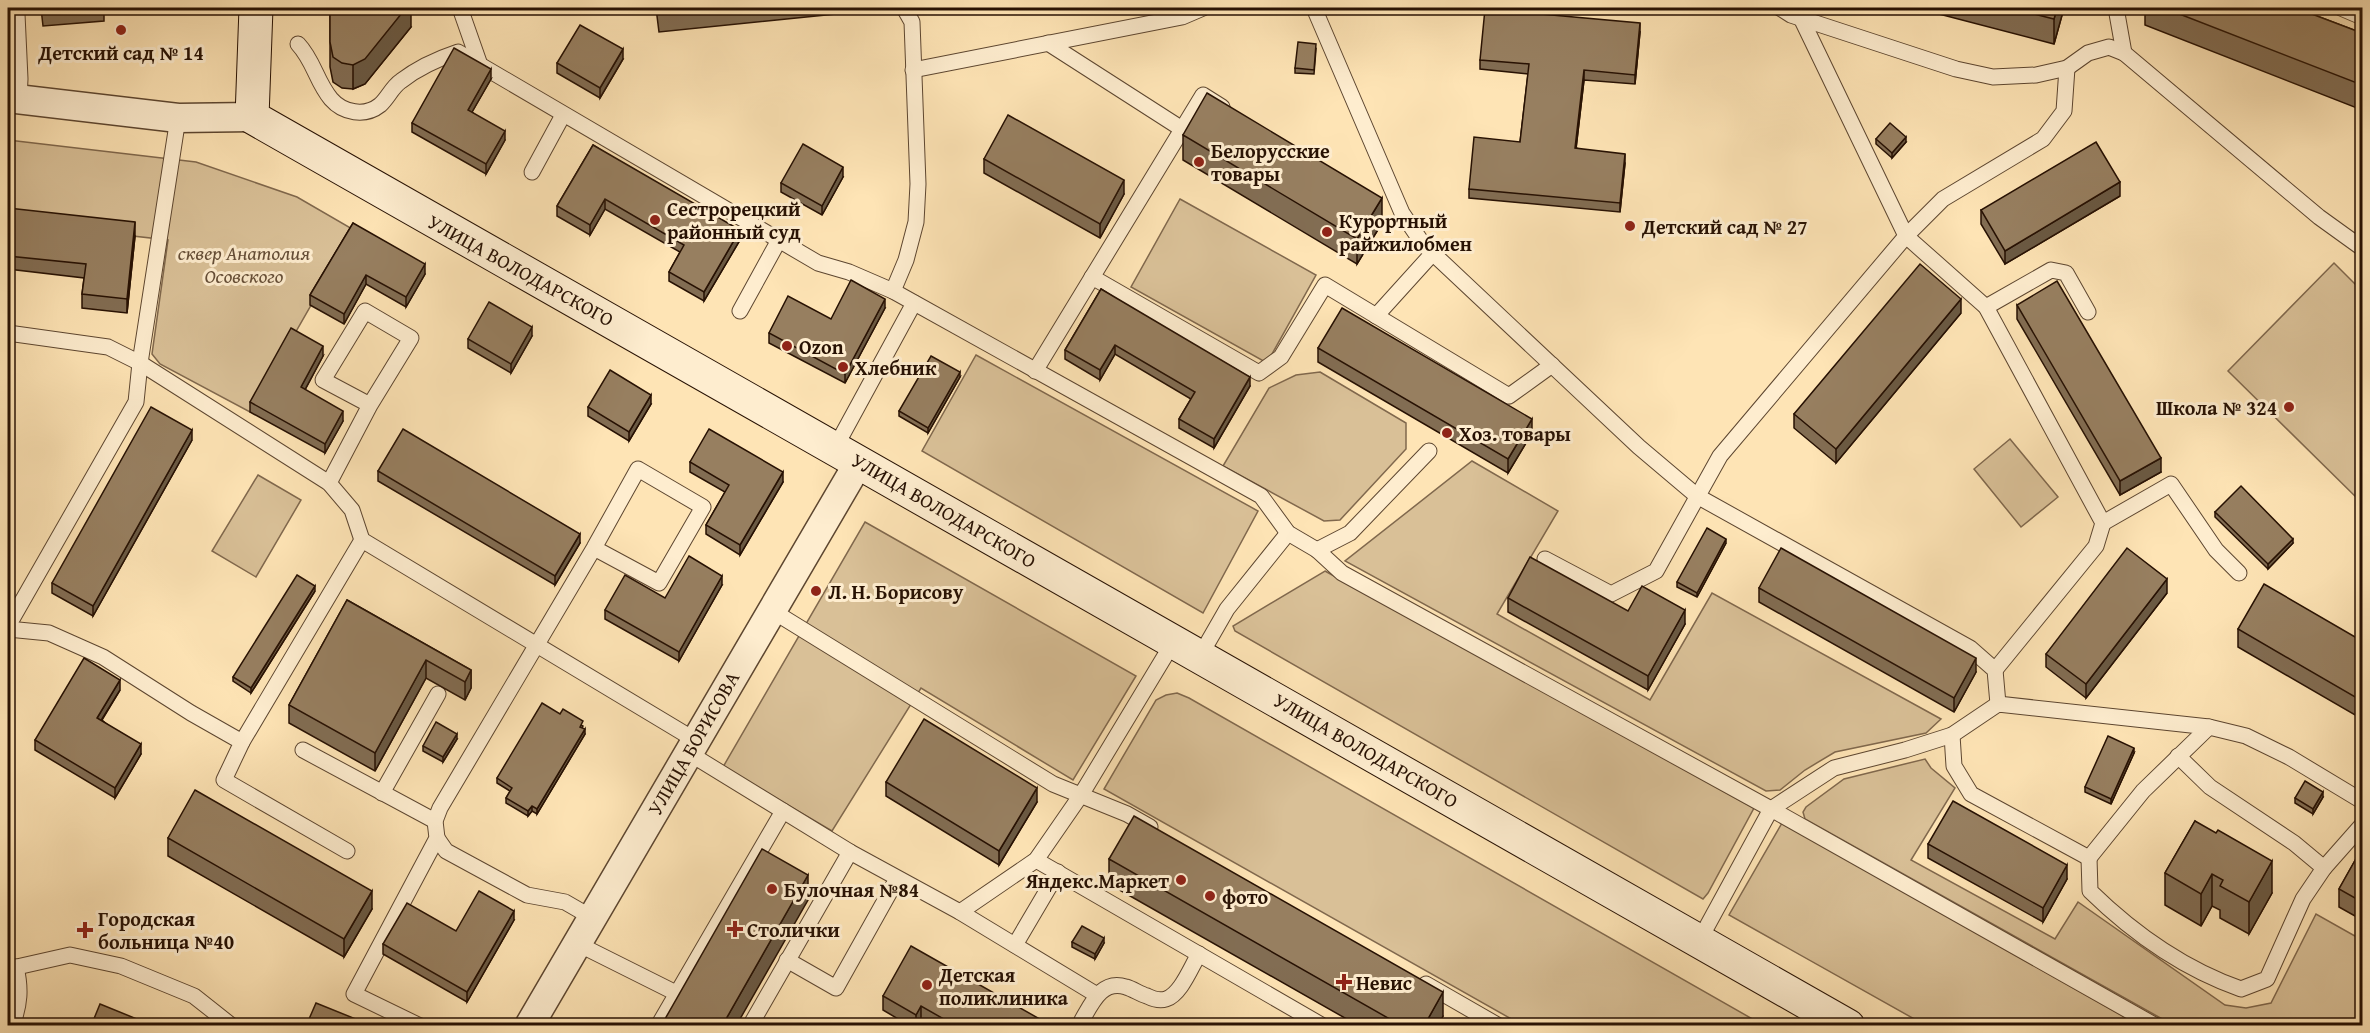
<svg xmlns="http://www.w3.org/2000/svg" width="2370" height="1033" font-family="'Gentium Book Plus',serif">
<rect width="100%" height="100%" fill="#fee4b5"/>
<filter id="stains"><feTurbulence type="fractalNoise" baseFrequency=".00333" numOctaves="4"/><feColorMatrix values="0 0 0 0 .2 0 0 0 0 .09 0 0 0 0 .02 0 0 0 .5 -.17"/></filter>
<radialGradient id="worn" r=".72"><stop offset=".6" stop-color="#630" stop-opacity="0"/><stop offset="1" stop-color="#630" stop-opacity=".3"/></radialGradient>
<g fill="#d9c097" stroke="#80684d" stroke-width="1.5">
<path d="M8,140L196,162L297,197L354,230L250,412L160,364L152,354L168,240L8,222Z"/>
<path d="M1180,199L1316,275L1267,363L1131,287Z"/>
<path d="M2334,263L2362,291V503L2228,371Z"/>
<path d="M976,355L1258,511L1203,613L922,451Z"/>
<path d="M1320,372L1406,423V449L1340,520L1324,521L1223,466L1269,388L1296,375Z"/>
<path d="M2010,439L2058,497L2021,527L1974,469Z"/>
<path d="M1472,461L1558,511L1497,614L1650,700L1712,593L1941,719L1926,733L1835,752L1805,770L1780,790L1766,791L1345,561Z"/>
<path d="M258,475L301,500L256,577L212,551Z"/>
<path d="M865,522L1136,676L1073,780L921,688L832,831L723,767Z"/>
<path d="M1325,571L1754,808L1708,893L1703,899L1235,631L1233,626Z"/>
<path d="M1177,693L1189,698L1763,1025H1522L1104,789L1156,700L1166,695Z"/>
<path d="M1925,759L1931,768L1955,788L1911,860L2055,939L2078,902L2225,1005L2246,1008L2271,1003L2316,914L2362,940V1025H2173L1805,819L1803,812L1806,807L1844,779Z"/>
<path d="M1782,823L2139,1025H1925L1729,915Z"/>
</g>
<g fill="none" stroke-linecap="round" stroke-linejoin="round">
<g stroke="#5d4630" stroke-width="17">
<g id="service">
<path d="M460,8L480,65"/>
<path d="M1314,8L1402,213L1423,244L1639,447L1697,496L1970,648L1995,670L1998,704"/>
<path d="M1780,8L1791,15L1956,69L1993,77L2036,75L2067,68L2088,53L2109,47L2124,53L2319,217L2362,248"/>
<path d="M2116,8L2124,53"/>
<path d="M2341,8L2362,17"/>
<path d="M8,12L17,14L20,79L19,99"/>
<path d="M1801,18L1906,236L1986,307L2103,523L2096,546L1995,670"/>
<path d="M1048,43L1182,129"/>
<path d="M298,44C314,61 316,81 331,99C343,113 365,117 380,105C388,98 392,87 401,81C419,67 437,59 458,52L818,263L849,272L893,291L1261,496L1288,533L1317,550L1342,573L1771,809L2156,1026"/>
<path d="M913,70L1182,17L1203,8"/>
<path d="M532,172L563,115"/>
<path d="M1092,277L1259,373L1281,357L1325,285L1509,396L1552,365"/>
<path d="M893,291L906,260L916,222L918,184L912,22L904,8"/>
<path d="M1986,307L2051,270L2066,273L2088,312"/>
<path d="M740,311L779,240"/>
<path d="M1376,316L1433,253"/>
<path d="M8,333L108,347L140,363L329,483L352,510L362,540L695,740"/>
<path d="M1035,371L1203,95L1222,107"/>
<path d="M835,448L914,303"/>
<path d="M329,483L370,405L323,380L365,311L411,338L370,405"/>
<path d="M2103,523L2171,484L2216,550L2239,573"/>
<path d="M1317,550L1350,533L1429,451"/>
<path d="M1545,559L1611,594L1656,571L1720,456L1906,236L1943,199L2043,139L2064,111L2067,68"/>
<path d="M771,610L1053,784L1127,814L1150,827"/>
<path d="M8,626L136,402L140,363L178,118"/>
<path d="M8,629L49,633L103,657L191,713L242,742L224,780L347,851"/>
<path d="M1200,656L1227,609L1288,533"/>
<path d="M1952,735L1954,766L1971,794L2089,858L2143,791L2209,727"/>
<path d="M242,742L362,540"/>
<path d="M303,750L435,821"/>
<path d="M687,752L850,852L960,912L1097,995"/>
<path d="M382,793L438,694"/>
<path d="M437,838L446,851L527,895L565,902L591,917"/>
<path d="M2089,858L2090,891C2134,934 2184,969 2241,989L2267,979L2303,899L2324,868L2294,843L2210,787L2178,756"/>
<path d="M1036,860L1323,1026"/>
<path d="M2324,868L2362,825"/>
<path d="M960,912L1036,860L1081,795L1174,641"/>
<path d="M1699,941L1771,809L1834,768L1905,750L1952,735L1998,704L2209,727L2246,736L2289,757L2362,801"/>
<path d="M576,943L676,993"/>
<path d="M1015,945L1058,872"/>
<path d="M787,960L836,988L897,879"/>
<path d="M8,969L70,955L121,966L194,996L232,1026"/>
<path d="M1426,984L1499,1026"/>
<path d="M12,1026C20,1004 21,989 16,967"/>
<path d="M420,1026L354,994L437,838L435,821L440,808L594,548L638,469L703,507L659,583L594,548"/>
<path d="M658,1026L783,811"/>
<path d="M750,1026L850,852"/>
<path d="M1088,1026L1082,1020C1092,1003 1102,979 1126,987C1133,989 1140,994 1147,996C1153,999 1160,1001 1166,999C1181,994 1191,967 1199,954"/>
</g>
</g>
<g stroke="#5d4630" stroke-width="31">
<g id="minor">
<path d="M8,98L178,118L252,117"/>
<path d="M529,1026L859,462"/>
</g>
</g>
<g stroke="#271103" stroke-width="35">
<path id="secondary" d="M256,8L252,117L1848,1026"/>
</g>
<use href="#service" stroke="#feedcf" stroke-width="15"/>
<use href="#minor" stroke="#feedcf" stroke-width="28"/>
<use href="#secondary" stroke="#feedcf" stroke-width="33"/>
</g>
<g fill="#826d53" stroke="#271103" stroke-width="1.5">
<path d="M41,8H104V21L43,26Z"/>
<path d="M330,8L411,27L365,84L353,89L342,88L333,82L330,67Z"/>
<path d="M656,8H865V11L659,32Z"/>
<path d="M1916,8H2064L2054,44Z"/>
<path d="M2145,8H2296L2362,33V110L2145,25Z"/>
<path d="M1640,32L1635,84L1584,80L1576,148L1625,163L1620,212L1469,198V189L1520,142L1528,74L1480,69V60Z"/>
<path d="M1316,49L1314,74L1295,73V68Z"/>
<path d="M623,59L600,98L557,73V63Z"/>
<path d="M491,79L472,112L505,140L486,174L412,132V123Z"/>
<path d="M1183,135L1382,223L1357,264L1183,160Z"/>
<path d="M1876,139L1906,142L1892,158L1876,144Z"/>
<path d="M593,145L740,240L704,301L669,281V272L680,252L605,209L590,235L557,216V206Z"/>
<path d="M984,159L1124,194L1100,238L984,173Z"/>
<path d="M843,177L822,215L781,192V183Z"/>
<path d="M2120,196L2005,264L1981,224V210Z"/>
<path d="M8,208L135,236L127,313L82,308V294L84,278L8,269Z"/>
<path d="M353,223L425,274L406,307L366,284L344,324L310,305V295Z"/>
<path d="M1101,289L1250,386L1214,448L1179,428V419L1191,399L1115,354L1100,380L1065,359V350Z"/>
<path d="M2017,305L2161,472L2120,495L2017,319Z"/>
<path d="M885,308L845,383L769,343V333L831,319Z"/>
<path d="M1961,313L1836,463L1794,428V414Z"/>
<path d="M532,336L511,373L468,348V339Z"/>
<path d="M1318,348L1532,433L1508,473L1318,362Z"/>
<path d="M323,356L305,390L343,421L325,453L250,412V402Z"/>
<path d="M960,377L928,433L899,416V411Z"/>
<path d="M651,404L629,441L588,416V407Z"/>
<path d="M192,440L93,616L52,593V583Z"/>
<path d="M690,462L783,482L740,555L706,534V525L725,492L690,472Z"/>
<path d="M378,471L580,543L555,585L378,481Z"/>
<path d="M2215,512L2293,543L2268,569L2215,517Z"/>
<path d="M1726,543L1697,597L1677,587V582Z"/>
<path d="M722,585L679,661L605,619V610L665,598Z"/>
<path d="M1759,588L1976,672L1954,712L1759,602Z"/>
<path d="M315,591L251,693L233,681V677Z"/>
<path d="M2167,593L2086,698L2046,667V654Z"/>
<path d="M1508,598L1685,624L1648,690L1508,612Z"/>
<path d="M347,600L471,670V688L465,700L426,678L375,771L289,723V705Z"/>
<path d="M2238,629L2362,641V719L2238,647Z"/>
<path d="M120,690L102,720L141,754L115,798L35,750V740Z"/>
<path d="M560,714L583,726L582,728L585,734L537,814L532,811L528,816L506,803V798L510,791L497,783V778Z"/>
<path d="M457,739L443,762L423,751V746Z"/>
<path d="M2134,753L2111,804L2085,792V787Z"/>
<path d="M886,782L1037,802L999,865L886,796Z"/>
<path d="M2323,797L2313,814L2295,803V798Z"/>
<path d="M2195,821L2272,893L2249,934L2220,918V910L2212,906L2201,926L2165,905V873Z"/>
<path d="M168,838L372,909L344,957L168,856Z"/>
<path d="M1928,844L2067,879L2043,922L1928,858Z"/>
<path d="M2362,848V920L2339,907V889Z"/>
<path d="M1109,859L1443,1016L1438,1026H1359L1109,884Z"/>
<path d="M514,920L467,1002L383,954V944Z"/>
<path d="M1072,942L1104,943L1095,959L1072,947Z"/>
<path d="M883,996L1052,1026H931L921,1020L918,1026H910L883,1010Z"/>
</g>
<g fill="#6a5943" stroke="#271103" stroke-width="1.5">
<path d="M406,8H411V27L365,84L353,89V65Z"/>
<path d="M2057,8H2064L2054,44V19Z"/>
<path d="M1640,23V32L1635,84V75Z"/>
<path d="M623,49V59L600,98V88Z"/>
<path d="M491,69V79L468,119V110Z"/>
<path d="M1584,70V80L1575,158V148Z"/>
<path d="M505,131V140L486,174V164Z"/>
<path d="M1906,137V142L1892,158V153Z"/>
<path d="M1625,154V163L1620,212V203Z"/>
<path d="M843,167V177L822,215V206Z"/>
<path d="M1124,180V194L1100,238V224Z"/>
<path d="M2120,182V196L2005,264V251Z"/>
<path d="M1382,198V223L1357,264V239Z"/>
<path d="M605,199V209L590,235V225Z"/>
<path d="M135,222V236L127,313V299Z"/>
<path d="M740,230V240L704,301V292Z"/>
<path d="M425,264V274L406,307V297Z"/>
<path d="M366,275V284L344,324V314Z"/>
<path d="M885,299V308L845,383V374Z"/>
<path d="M1961,299V313L1836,463V449Z"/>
<path d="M532,327V336L511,373V364Z"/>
<path d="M1115,345V354L1100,380V370Z"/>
<path d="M323,346V356L301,397V387Z"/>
<path d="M960,372V377L928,433V428Z"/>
<path d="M1250,377V386L1214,448V439Z"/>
<path d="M651,395V404L629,441V432Z"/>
<path d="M343,411V421L325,453V444Z"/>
<path d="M1532,419V433L1508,473V459Z"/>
<path d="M192,430V440L93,616V606Z"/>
<path d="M2161,458V472L2120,495V481Z"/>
<path d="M783,472V482L740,555V545Z"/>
<path d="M580,534V543L555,585V576Z"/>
<path d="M1726,539V543L1697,597V593Z"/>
<path d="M2293,539V543L2268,569V564Z"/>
<path d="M722,576V585L679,661V652Z"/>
<path d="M2167,579V593L2086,698V684Z"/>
<path d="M315,586V591L251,693V688Z"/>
<path d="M1685,610V624L1648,690V676Z"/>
<path d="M1976,658V672L1954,712V698Z"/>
<path d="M426,660V678L375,771V753Z"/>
<path d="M471,670V688L465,700V682Z"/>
<path d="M120,680V690L97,727V718Z"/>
<path d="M585,729V734L537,814V809Z"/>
<path d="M457,734V739L443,762V757Z"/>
<path d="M141,744V754L115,798V788Z"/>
<path d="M2134,748V753L2111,804V799Z"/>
<path d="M1037,788V802L999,865V851Z"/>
<path d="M2323,792V797L2313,814V809Z"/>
<path d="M532,806V811L528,816V811Z"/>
<path d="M2272,861V893L2249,934V902Z"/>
<path d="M2067,865V879L2043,922V908Z"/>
<path d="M2212,874V906L2201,926V894Z"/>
<path d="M808,875V900L736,1026H722Z"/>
<path d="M372,891V909L344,957V939Z"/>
<path d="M514,911V920L467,1002V992Z"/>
<path d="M1104,938V943L1095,959V954Z"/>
<path d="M1443,992V1016L1438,1026H1424Z"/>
<path d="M921,1006V1020L918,1026H916V1015Z"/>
</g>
<g fill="#977f60" stroke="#271103" stroke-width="1.5">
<path d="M330,8H406L365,59L353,65L342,63L333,57L330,42Z"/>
<path d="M2010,8H2057L2054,19Z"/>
<path d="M2164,8H2296L2362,33V85Z"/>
<path d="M1485,9L1640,23L1635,75L1584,70L1575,148L1625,154L1620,203L1469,189L1474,137L1520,142L1529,64L1480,60Z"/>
<path d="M580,25L623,49L600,88L557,63Z"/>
<path d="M1298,42L1316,44L1314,70L1295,68Z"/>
<path d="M454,48L491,69L468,110L505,131L486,164L412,123Z"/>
<path d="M1207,93L1382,198L1357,239L1183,135Z"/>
<path d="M1008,115L1124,180L1100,224L984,159Z"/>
<path d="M1890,123L1906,137L1892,153L1876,139Z"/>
<path d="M2096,142L2120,182L2005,251L1981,210Z"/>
<path d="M803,144L843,167L822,206L781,183Z"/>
<path d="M593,145L740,230L704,292L669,272L684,245L605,199L590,225L557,206Z"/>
<path d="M8,208L135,222L127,299L82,294L86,264L8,256Z"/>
<path d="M353,223L425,264L406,297L366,275L344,314L310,295Z"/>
<path d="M1920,264L1961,299L1836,449L1794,414Z"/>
<path d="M851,280L885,299L845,374L769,333L788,296L831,319Z"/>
<path d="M2057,281L2161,458L2120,481L2017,305Z"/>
<path d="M1101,289L1250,377L1214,439L1179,419L1195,392L1115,345L1100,370L1065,350Z"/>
<path d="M489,302L532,327L511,364L468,339Z"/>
<path d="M1342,308L1532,419L1508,459L1318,348Z"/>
<path d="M291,328L323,346L301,387L343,411L325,444L250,402Z"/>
<path d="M931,356L960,372L928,428L899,411Z"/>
<path d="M610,370L651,395L629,432L588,407Z"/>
<path d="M151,407L192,430L93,606L52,583Z"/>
<path d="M403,429L580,534L555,576L378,471Z"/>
<path d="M709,429L783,472L740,545L706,525L729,485L690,462Z"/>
<path d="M2241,486L2293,539L2268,564L2215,512Z"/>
<path d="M1707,528L1726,539L1697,593L1677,582Z"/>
<path d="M1781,548L1976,658L1954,698L1759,588Z"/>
<path d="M2127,548L2167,579L2086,684L2046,654Z"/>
<path d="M689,556L722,576L679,652L605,610L625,575L665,598Z"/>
<path d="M1530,557L1628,611L1642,586L1685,610L1648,676L1508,598Z"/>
<path d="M297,575L315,586L251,688L233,677Z"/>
<path d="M2264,584L2362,641V701L2238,629Z"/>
<path d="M347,600L471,670L465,682L426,660L375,753L289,705Z"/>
<path d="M84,658L120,680L97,718L141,744L115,788L35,740Z"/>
<path d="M542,703L560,714L563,709L583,721L580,727L585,729L537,809L532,806L528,811L506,798L512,788L497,778Z"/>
<path d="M924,719L1037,788L999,851L886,782Z"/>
<path d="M436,722L457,734L443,757L423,746Z"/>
<path d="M2108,736L2134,748L2111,799L2085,787Z"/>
<path d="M2305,781L2323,792L2313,809L2295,798Z"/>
<path d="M195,790L372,891L344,939L168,838Z"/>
<path d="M1953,801L2067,865L2043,908L1928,844Z"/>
<path d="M1134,816L1443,992L1424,1026H1402L1109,859Z"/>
<path d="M2195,821L2216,833L2218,830L2272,861L2249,902L2220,886L2223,880L2212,874L2201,894L2165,873Z"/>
<path d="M2362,848V902L2339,889Z"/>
<path d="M762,849L808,875L722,1026H661Z"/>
<path d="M479,891L514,911L467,992L383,944L407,903L456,931Z"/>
<path d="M1082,926L1104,938L1095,954L1072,942Z"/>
<path d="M911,946L1052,1026H956L921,1006L916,1015L883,996Z"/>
<path d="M316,1003L373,1026H306Z"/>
<path d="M100,1004L154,1026H91Z"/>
</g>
<g fill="#8f2418" stroke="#feedcf" stroke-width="2">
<circle cx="121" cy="30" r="6"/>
<circle cx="1199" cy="162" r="6"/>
<circle cx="655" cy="220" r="6"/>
<circle cx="1630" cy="226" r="6"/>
<circle cx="1327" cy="232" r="6"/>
<circle cx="787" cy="346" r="6"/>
<circle cx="843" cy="367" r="6"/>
<circle cx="2289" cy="407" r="6"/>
<circle cx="1447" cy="433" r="6"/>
<circle cx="816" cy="591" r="6"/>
<circle cx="1181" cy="880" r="6"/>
<circle cx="772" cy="889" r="6"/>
<circle cx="1210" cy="896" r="6"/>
<path d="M732 920h6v6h6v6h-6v6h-6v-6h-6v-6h6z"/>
<path d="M82 921h6v6h6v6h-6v6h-6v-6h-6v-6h6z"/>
<path d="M1341 973h6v6h6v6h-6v6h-6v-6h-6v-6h6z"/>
<circle cx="927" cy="985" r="6"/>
</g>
<g text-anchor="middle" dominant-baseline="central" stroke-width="6" stroke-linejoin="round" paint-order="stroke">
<g font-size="20" font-weight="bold" fill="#271103" stroke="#feedcf" text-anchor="start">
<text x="121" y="52" text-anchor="middle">Детский сад № 14</text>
<text x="1211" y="150">Белорусские<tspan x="1211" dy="23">товары</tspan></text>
<text x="667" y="208">Сестрорецкий<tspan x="667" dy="23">районный суд</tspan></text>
<text x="1339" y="220">Курортный<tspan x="1339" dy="23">райжилобмен</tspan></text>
<text x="1642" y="226">Детский сад № 27</text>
<text x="799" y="346">Ozon</text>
<text x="855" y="367">Хлебник</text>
<text x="2277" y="407" text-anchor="end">Школа № 324</text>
<text x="1459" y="433">Хоз. товары</text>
<text x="828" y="591">Л. Н. Борисову</text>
<text x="1169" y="880" text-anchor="end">Яндекс.Маркет</text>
<text x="784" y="889">Булочная №84</text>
<text x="1222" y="896">фото</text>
<text x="98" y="918">Городская<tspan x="98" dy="23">больница №40</tspan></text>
<text x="747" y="929">Столички</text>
<text x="939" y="974">Детская<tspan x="939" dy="23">поликлиника</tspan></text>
<text x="1356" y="982">Невис</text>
</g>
<g font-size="20" font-style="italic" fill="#654e37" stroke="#feedcf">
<text x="244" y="252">сквер Анатолия<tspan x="244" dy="23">Осовского</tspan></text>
</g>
<g font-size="20" fill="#271103" stroke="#feedcf">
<text transform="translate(521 270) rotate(29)">УЛИЦА ВОЛОДАРСКОГО</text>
<text transform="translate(944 510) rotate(30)">УЛИЦА ВОЛОДАРСКОГО</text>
<text transform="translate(693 743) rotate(-60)">УЛИЦА БОРИСОВА</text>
<text transform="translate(1366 750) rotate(30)">УЛИЦА ВОЛОДАРСКОГО</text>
</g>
</g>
<rect width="2370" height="1033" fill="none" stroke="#fee4b5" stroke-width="30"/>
<rect x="9" y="9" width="2352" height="1015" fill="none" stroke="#271103" stroke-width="3"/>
<rect x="15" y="15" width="2340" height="1003" fill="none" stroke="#271103" stroke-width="1.5"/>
<rect width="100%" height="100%" filter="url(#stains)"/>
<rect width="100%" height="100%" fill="url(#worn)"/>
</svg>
